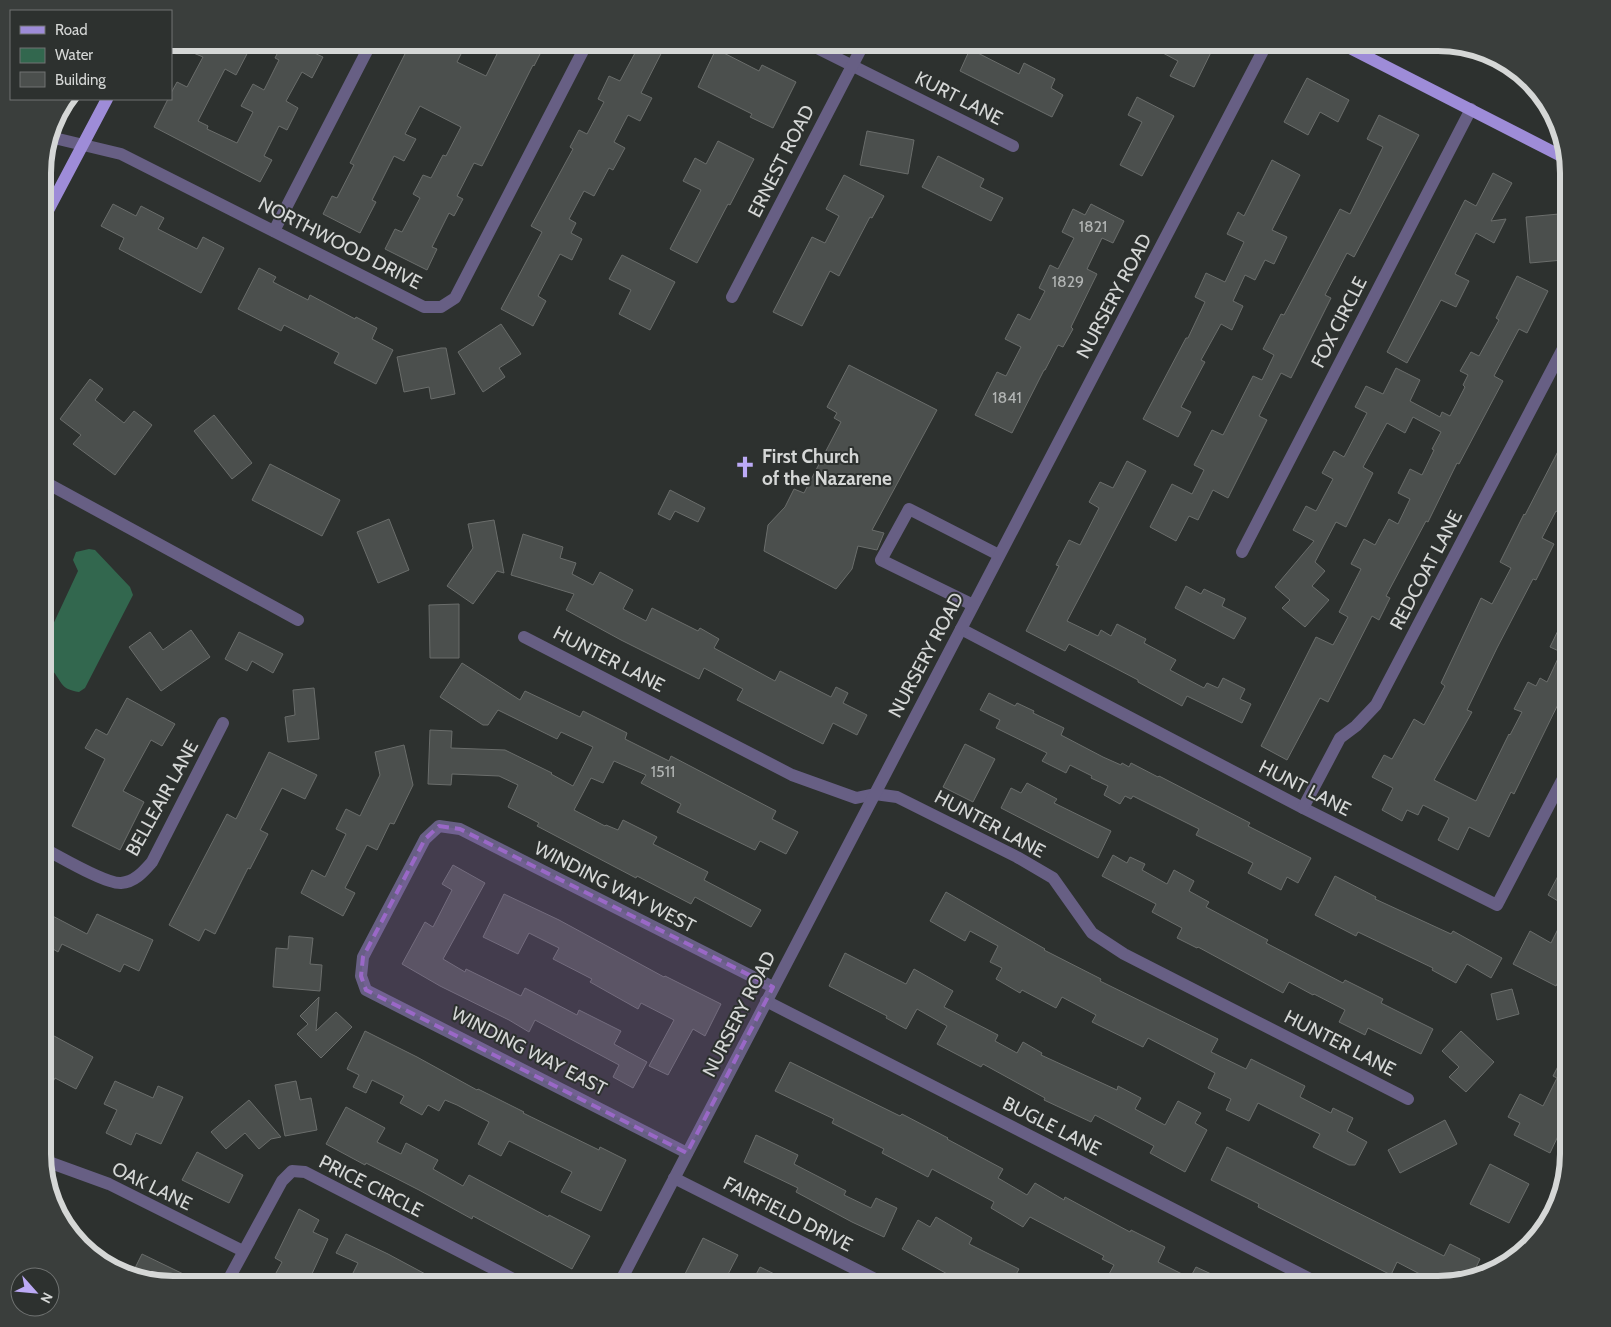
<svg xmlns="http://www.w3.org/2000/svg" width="1611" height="1327" font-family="Cabin,sans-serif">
<rect width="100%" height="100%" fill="#2d312f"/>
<path fill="#32674e" d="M89,549L95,550L130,587L133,595L85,688L79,692C61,689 63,684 53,671L48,669L43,671V646L78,571L73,560L76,552Z"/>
<g fill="#4b4f4d" stroke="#6a6d6b">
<path d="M196,42H230L248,52L236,75L225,69L198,121L208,126L207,129L237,143L253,112L241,106L253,84L264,90L279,60L275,58L283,42H317L312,52L323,57L312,78L302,72L286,101L298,108L287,130L279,126L264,156L272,160L260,182L154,127L168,99H171V93L177,82L187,87L203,57L191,52Z"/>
<path d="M411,42H467L457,62L486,76L503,42H546L534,66L533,65L482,166L474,163L457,196L463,199L454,216L449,213L432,247L437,249L427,270L385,249L395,229L402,232L420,198L413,194L423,175L431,178L443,155L446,156L461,127L420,106L405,134L416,139L404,161L394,156L372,200L376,202L360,233L323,214L332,196L337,198L354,165L350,163Z"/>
<path d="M616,42H667L641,93L652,98L640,121L628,115L614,142L625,148L613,170L609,168L594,196L584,191L569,219L576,223L571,233L582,239L572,260L560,254L538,296L546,301L533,326L501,309L542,232L531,226L573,149L570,147L579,130L587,134L604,102L598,99L609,76L620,81L635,53Z"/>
<path d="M1142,42H1216L1194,87L1170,76L1178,61Z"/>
<path d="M716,49L759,71L762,65L796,82L773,128L750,117L752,114L698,87Z"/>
<path d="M970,49L1019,74L1024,63L1055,79L1051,88L1063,95L1052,117L960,71Z"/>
<path d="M1307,78L1349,100L1338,122L1320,112L1308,135L1284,122Z"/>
<path d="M1137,97L1174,116L1142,176L1120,165L1142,122L1128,115Z"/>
<path d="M1379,115L1419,135L1354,257L1347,253L1325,295L1331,298L1291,378L1281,373L1259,416L1267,420L1228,498L1213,490L1198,520L1189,516L1176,541L1150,527L1172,484L1192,494L1204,470L1194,465L1212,430L1223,435L1253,376L1262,380L1274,355L1263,349L1281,314L1284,315L1340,209L1350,214L1383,147L1367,139Z"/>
<path d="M867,131L914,140L908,174L860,165Z"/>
<path d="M718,141L754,159L730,205L728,204L697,263L670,249L701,190L683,181L695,158L706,164Z"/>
<path d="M938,156L984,179L980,187L1003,198L991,221L922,187Z"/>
<path d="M1272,160L1300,175L1272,230L1287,237L1274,264L1265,260L1255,280L1245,275L1233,301L1243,306L1232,330L1221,324L1201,360L1205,362L1181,407L1191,412L1178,437L1143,419L1186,338H1188L1205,302L1195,297L1206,273L1225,282L1244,242L1227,234L1238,212L1244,216Z"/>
<path d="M1493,173L1512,183L1491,221L1506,219L1494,243L1476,233L1455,274L1469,281L1456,307L1441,300L1407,363L1387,352L1465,200L1476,206Z"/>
<path d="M844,175L884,196L872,218L870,217L839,276L830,271L802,326L773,312L812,237L825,243L839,216L826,209Z"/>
<path d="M113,204L136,216L141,206L164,218L158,229L197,249L203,237L224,248L201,293L119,249L124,238L101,226Z"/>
<path d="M1091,204L1124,221L1113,243L1102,238L1087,269L1097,274L1071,327L1073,329L1063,347L1058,345L1045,370H1044L1012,433L975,415L997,372L1006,376L1021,347L1005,339L1018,314L1030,320L1045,291L1039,288L1050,265L1058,269L1074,238L1062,232L1073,209L1085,215Z"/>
<path d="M1559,214L1563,260L1530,263L1526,217Z"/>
<path d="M622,255L675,282L650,330L619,314L631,290L609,279Z"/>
<path d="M259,268L276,277L273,282L308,300L310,295L355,319L356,317L377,328L372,339L393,350L376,384L334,363L339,353L284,325L281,331L238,309Z"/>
<path d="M1517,276L1548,291L1527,333L1519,329L1494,376L1503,381L1459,464L1457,463L1428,522L1426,521L1386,596L1390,598L1379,620L1372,616L1328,702L1320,698L1287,760L1261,746L1316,637L1333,645L1348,617L1339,612L1361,569L1351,564L1364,539L1375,545L1389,519L1398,524L1410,499L1398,493L1410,469L1422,475L1434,450L1432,449L1441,432L1413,417L1405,433L1387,423L1363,467L1373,473L1346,527L1336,522L1315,562L1325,571L1312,586L1329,600L1305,627L1282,608L1290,600L1275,587L1314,541L1293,530L1306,506L1316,511L1333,479L1322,473L1334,451L1344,457L1367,413L1355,407L1366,386L1383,394L1396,368L1420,380L1410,401L1440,417L1442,412L1450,416L1465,387L1463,385L1468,375L1460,371L1471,352L1479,356L1499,320L1496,318Z"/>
<path d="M501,324L521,354L499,368L505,377L483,392L458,352Z"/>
<path d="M441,348H446L455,394L431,399L429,387L404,392L397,357Z"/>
<path d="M849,365L937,410L872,530L884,533L877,550L858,546L852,569L836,589L764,551L768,525L785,507L794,489L804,493L841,422L834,418L837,413L827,407Z"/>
<path d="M90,379L103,389L95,400L124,423L134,411L152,425L115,475L73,444L81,435L60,419Z"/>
<path d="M214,415L252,463L232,479L194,431Z"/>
<path d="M1568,432V493L1558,512L1556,511L1542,538L1554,544L1536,580L1533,579L1497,648L1467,710L1472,712L1434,780L1476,801L1509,734L1510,735L1522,712L1514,709L1528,682L1536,686L1540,678L1547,682L1561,652L1550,647L1568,610V684L1514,794L1511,792L1489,837L1469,827L1458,850L1438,840L1449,818L1423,805L1418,815L1407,810L1402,821L1382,810L1393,788L1372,777L1384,755L1392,759L1414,719L1424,725L1445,686L1441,683L1481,598L1492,604L1511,568L1500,562L1524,514L1525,515Z"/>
<path d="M1127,461L1146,471L1067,621L1098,636L1101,630L1111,636L1117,624L1146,639L1144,643L1176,660L1170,670L1204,688L1207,683L1218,688L1223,678L1245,689L1240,699L1251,704L1242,723L1187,696L1182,706L1138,682V680L1069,644L1065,651L1026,631L1059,566L1056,565L1069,540L1080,545L1099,508L1089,502L1100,482L1113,488Z"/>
<path d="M270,464L340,500L322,536L252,500Z"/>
<path d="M670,490L705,508L698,522L675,511L670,520L658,514Z"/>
<path d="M389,519L409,570L378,583L357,532Z"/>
<path d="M494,520L504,573L497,571L473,604L447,586L473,548L468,524Z"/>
<path d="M523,534L563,547L560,558L576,563L572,574L593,585L600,572L633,590L623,609L646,621L652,608L698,631L700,628L719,639L714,648L775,681L780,671L831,697L836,687L848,693L843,703L867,715L857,735L833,723L823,744L737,700L743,689L704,668L699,679L621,640L566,610L574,594L511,575Z"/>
<path d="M1186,586L1201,594L1204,589L1225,599L1222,606L1246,618L1234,639L1175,608Z"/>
<path d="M459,604V658H430L429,605Z"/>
<path d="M191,630L210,657L161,691L129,647L150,632L163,650Z"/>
<path d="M239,632L283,654L273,673L252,661L247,671L225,659Z"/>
<path d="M462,663L520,700L525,691L580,717L583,711L627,733L625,739L669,761L671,756L776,811L772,819L798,832L786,854L760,841L755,850L677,812L681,804L641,783L646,775L614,761L603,783L591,778L574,810L605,826L606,825L618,830L623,820L657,837L653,844L708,872L704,880L761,910L751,927L695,897L691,904L637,876L636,878L537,826L539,823L508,807L518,785L499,776L452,774L451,785L428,784L430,730L452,731L451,748L505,750L552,773L551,774L573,786L593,747L561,732L557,739L498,710L488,725H483L440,697Z"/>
<path d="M314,688L319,739L288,742L285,717L295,715L293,690Z"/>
<path d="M989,693L1015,706L1017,703L1034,711L1033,713L1064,728L1061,735L1103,757L1121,765L1122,763L1129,767L1131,763L1158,777L1159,776L1250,823L1248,826L1311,858L1298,883L1287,877L1281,890L1248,873L1253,863L1196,835L1199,829L1133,796L1131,799L1125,796L1120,804L1104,795L1108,786L1091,778L1092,776L1070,765L1066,773L1042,761L1047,753L996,728L1000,720L980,710Z"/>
<path d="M127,698L175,724L162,746L151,740L123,791L144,802L120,850L72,826L105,759L85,748L96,729L107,735Z"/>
<path d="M965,744L995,759L973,802L943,787Z"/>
<path d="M404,745L413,785L394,824L390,823L377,850L367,845L345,888L355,893L343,916L301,893L312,870L325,877L346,834L336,829L346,809L360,816L380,775L375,752Z"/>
<path d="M269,752L317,775L305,799L282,788L260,830L268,834L250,869L248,868L215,934L205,929L199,941L169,925L227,814L236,819Z"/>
<path d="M1027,783L1057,799L1054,803L1111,831L1098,858L1001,808L1011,788L1021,793Z"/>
<path d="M1113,855L1127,863L1130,857L1145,864L1142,870L1167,884L1174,870L1194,881L1189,891L1209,902L1206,907L1268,940L1266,943L1343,983L1345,980L1383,999L1381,1003L1433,1029L1421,1054L1368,1028L1365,1035L1339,1022L1345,1010L1314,994L1313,995L1289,982L1283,993L1198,947L1197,948L1177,938L1182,928L1152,912L1156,904L1102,876Z"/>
<path d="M1568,857V907L1548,895Z"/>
<path d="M453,865L485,883L443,959L465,972L466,969L521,996L525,988L577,1015L579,1010L621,1031L614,1044L647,1062L633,1088L613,1077L619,1065L535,1020L529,1032L509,1020L440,986L402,964L425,922L433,927L452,890L442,884Z"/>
<path d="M1335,876L1376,897L1375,899L1451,934L1453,931L1502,958L1491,978L1467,964L1456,983L1432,970L1433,968L1358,932L1356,936L1315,915Z"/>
<path d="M946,892L1045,949L1044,950L1101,979L1100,981L1218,1039L1211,1052L1246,1069L1251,1059L1305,1086L1300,1097L1331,1113L1333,1108L1353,1118L1347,1131L1367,1142L1355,1165H1349L1313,1147L1320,1134L1258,1103L1249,1121L1226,1110L1231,1099L1208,1088L1215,1073L1148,1038L1143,1047L1092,1022L1096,1015L1062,997L1056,1008L1022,990L1020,993L996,979L1002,968L990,962L998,946L970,931L965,941L930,921Z"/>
<path d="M504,894L559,920L664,977L665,976L721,1004L705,1036L693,1029L668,1075L649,1066L674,1020L641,1003L638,1009L590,982L592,979L553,959L559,948L529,933L518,954L483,937Z"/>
<path d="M1568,909V963L1556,986L1513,964L1530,931L1551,943Z"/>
<path d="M43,911L87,934L97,914L153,940L139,971L124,964L120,972L62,944L58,952L43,943Z"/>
<path d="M289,936L313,938L310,964L322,965L320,991L273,987L276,948L288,949Z"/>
<path d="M845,953L906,984L914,969L953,991L944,1007L998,1035L995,1041L1017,1053L1023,1042L1042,1053L1041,1055L1117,1090L1118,1086L1141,1098L1135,1109L1165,1125L1178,1101L1201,1113L1195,1123L1207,1130L1185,1172L1150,1153L1154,1146L1095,1115L1091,1122L1044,1100L1045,1098L983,1064L981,1067L937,1044L947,1026L917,1009L906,1029L886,1018L887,1016L829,986Z"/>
<path d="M1512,989L1519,1014L1497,1020L1491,994Z"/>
<path d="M319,997L316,1031L336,1012L352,1027L321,1058L297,1034L308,1024L300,1016Z"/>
<path d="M43,1030L93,1057L76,1089L55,1078L43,1100Z"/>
<path d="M365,1031L417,1057L477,1090L478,1089L524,1112L523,1113L599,1150L600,1147L626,1160L601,1211L561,1192L572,1172L509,1141L501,1156L478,1144L489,1122L457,1105L445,1100L439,1111L428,1105L422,1115L400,1103L404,1096L372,1080L366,1093L353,1087L359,1075L347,1069Z"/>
<path d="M1461,1031L1494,1062L1466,1092L1449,1077L1459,1067L1442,1051Z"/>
<path d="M1568,1047V1115L1550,1153L1514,1135L1520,1123L1508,1117L1520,1094L1543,1106L1557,1078L1553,1076Z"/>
<path d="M790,1062L900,1116L902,1114L948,1138L947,1139L1003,1169L998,1178L1027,1195L1035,1183L1064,1200L1065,1197L1130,1232L1131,1230L1165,1247L1158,1262L1190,1278L1196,1267L1233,1284H1126L1108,1276L1114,1265L1102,1259L1104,1256L1030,1217L1023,1227L991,1208L994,1202L932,1169L928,1177L882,1153L884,1149L832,1123L834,1119L775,1091Z"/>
<path d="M115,1081L153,1098L158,1086L183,1097L161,1144L136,1133L131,1145L106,1133L117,1110L104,1104Z"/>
<path d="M296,1081L300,1100L311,1098L317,1130L285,1136L275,1085Z"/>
<path d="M249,1100L281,1137L271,1139L259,1149L245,1133L226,1149L211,1132Z"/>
<path d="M346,1107L385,1128L377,1142L401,1154L406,1143L438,1160L433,1169L463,1186L469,1175L548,1217L549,1215L590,1236L572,1269L473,1216L472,1219L419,1190L366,1163L365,1165L326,1144Z"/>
<path d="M1445,1120L1457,1144L1400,1173L1388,1150Z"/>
<path d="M756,1135L798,1155L794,1164L846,1191L844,1195L871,1208L876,1198L897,1208L884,1237L852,1222L796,1192L798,1188L744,1162Z"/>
<path d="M1227,1147L1444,1256L1450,1244L1480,1259L1471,1278L1439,1284L1397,1262L1391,1275L1258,1207L1259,1204L1211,1180Z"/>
<path d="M197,1152L243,1175L229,1203L182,1180Z"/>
<path d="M1490,1164L1529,1184L1509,1223L1470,1204Z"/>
<path d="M299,1209L319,1220L313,1232L328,1239L311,1276L306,1274L301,1284H270L282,1262L275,1258Z"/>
<path d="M936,1217L972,1238L969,1244L1019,1269L1011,1284H972L952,1274L951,1276L902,1249L918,1220L930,1227Z"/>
<path d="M346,1234L388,1254L444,1284H376L353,1273L358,1263L336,1253Z"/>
<path d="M703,1238L738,1255L723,1284H680Z"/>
<path d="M142,1254L204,1284H173L131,1276Z"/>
<path d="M760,1267L795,1284H751Z"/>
</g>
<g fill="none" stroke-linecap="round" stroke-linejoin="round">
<g stroke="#675f84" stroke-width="12">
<path d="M807,43L1013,146"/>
<path d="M50,137L121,154L424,307H441L455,298L587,43"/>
<path d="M274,231L371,43"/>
<path d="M732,297L864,43"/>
<path d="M43,481L298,620"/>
<path d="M1242,552L1471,109"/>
<path d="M973,605L881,560L909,509L999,555"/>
<path d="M961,629L1303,808L1497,905L1568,769"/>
<path d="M524,637L792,775L856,798L875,794L897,797L1017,857L1053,878L1092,933L1124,954L1408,1099"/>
<path d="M1303,808L1340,738L1356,726L1376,705L1568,339"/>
<path d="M43,848C59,856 105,884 121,883C135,882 144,871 152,862L223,723"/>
<path d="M766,1001L1320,1284"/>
<path d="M687,1153L366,990L361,976L363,957L425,839L439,826L460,829L773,987"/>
<path d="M43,1160L109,1184L243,1251"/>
<path d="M674,1178L885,1284"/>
<path d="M226,1284L282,1181L292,1171L305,1172L523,1284"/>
<path d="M619,1284L1267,43"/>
</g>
<g stroke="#9e8cd8" stroke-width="12">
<path d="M1340,43L1565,158"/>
<path d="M43,220L107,99"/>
</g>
</g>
<path fill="#9a68c7" fill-opacity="0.2" stroke="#9a68c7" stroke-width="4" stroke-dasharray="10 6" stroke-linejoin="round" d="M439,826L460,829L773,987L687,1153L366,990L361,976L363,957L425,839Z"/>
<defs>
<g id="church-bare" transform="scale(1.725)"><path d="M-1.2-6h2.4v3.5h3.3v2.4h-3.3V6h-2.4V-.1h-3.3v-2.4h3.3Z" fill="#bcaaf6" stroke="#2d312f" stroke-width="2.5" paint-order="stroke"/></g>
</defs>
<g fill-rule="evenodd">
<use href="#church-bare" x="745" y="467"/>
</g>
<g text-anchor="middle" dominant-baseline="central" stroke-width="4" stroke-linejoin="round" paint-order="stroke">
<g font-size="16" fill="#b2b5b4">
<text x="1093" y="226">1821</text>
<text x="1068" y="281">1829</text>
<text x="1007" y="397">1841</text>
<text x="663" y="771">1511</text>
</g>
<g font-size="19" fill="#d5d7d6" stroke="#2d312f">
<text transform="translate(959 98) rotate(27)">KURT LANE</text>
<text transform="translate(781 161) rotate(-63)">ERNEST ROAD</text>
<text transform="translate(340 243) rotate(27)">NORTHWOOD DRIVE</text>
<text transform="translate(1114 296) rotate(-62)">NURSERY ROAD</text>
<text transform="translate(1339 322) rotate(-63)">FOX CIRCLE</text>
<text transform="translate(1426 570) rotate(-62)">REDCOAT LANE</text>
<text transform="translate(926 655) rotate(-62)">NURSERY ROAD</text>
<text transform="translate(609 659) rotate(27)">HUNTER LANE</text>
<text transform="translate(1305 788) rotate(27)">HUNT LANE</text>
<text transform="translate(162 798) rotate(-61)">BELLEAIR LANE</text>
<text transform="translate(990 824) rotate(28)">HUNTER LANE</text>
<text transform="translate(615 887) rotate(27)">WINDING WAY WEST</text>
<text transform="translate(739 1014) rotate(-63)">NURSERY ROAD</text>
<text transform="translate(1340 1043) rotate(27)">HUNTER LANE</text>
<text transform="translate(529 1051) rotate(27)">WINDING WAY EAST</text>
<text transform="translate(1052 1126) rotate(27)">BUGLE LANE</text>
<text transform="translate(152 1186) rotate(26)">OAK LANE</text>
<text transform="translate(371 1186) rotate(27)">PRICE CIRCLE</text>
<text transform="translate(788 1214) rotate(27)">FAIRFIELD DRIVE</text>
</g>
<g font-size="19" font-weight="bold" fill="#d5d7d6" stroke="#2d312f" text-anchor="start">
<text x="762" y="456">First Church<tspan x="762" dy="22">of the Nazarene</tspan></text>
</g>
</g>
<path d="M0 0H1611V1327H0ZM173 51H1438A122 122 0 0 1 1560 173V1154A122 122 0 0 1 1438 1276H173A122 122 0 0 1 51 1154V173A122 122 0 0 1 173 51Z" fill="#3a3e3c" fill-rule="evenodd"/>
<path fill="none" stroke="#d5d7d6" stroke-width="6" d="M173 51H1438A122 122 0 0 1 1560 173V1154A122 122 0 0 1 1438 1276H173A122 122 0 0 1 51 1154V173A122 122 0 0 1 173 51Z"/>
<rect x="10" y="10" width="162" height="90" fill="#2d312f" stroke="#707372"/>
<rect x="20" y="26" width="25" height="8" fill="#9e8cd8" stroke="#707372"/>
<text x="55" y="35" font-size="15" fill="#d5d7d6">Road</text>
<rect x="20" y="48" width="25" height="15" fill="#32674e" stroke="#707372"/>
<text x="55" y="60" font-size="15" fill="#d5d7d6">Water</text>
<rect x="20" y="72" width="25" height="15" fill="#4b4f4d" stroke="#707372"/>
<text x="55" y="85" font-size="15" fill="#d5d7d6">Building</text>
<g transform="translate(35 1292) rotate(117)"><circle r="24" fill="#2d312f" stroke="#707372"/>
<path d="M0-4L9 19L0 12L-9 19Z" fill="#bcaaf6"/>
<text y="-8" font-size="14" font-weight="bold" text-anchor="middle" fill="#d5d7d6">N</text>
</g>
</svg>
